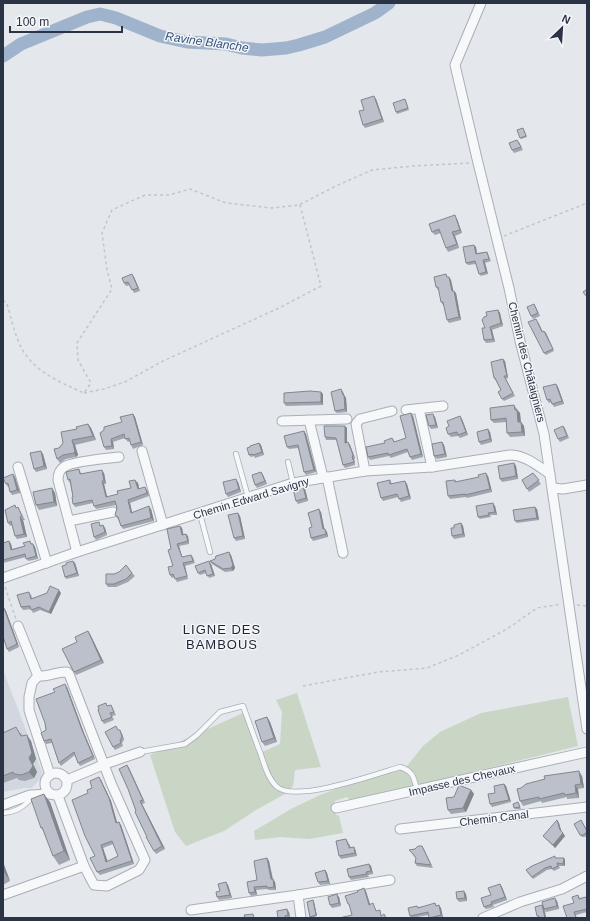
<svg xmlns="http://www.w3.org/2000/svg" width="590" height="921" font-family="Helvetica,sans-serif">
<rect width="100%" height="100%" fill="#e4e7ec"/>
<path fill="#d2d6de" d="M3,670L42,772L41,778L32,788H24L3,792Z"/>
<g fill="#c9d6c5">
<path d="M297,693L321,767L295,770L293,786L285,794L256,810L224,831L186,846L175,832L150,755L243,713L258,754L280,744L282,712L276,700Z"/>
<path d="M568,697L578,746L351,802L347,797L335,801L331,812L339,816L343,833L309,839L280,837L255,840L254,831L291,809L320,795L373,775L407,766L423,746L440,732L481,713Z"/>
</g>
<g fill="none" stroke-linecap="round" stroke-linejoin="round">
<path stroke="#9fb4cc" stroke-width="13" d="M3,56L21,44L87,17L100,14L116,18L160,36L187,42L226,44L242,48L262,50L286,48L299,45L325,37L375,13L389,3"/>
<g stroke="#a9aeb7" stroke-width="6">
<g id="lane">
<path d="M236,454L248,497"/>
<path d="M288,462L293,483"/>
<path d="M200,514L210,552"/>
<path d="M140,752L185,744L197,735L220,712L243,706C249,722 254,737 260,752C264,763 267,777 276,786C293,804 377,774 400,767C414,771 414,779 417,790"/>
<path d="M3,813C14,812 21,809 29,801L27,795"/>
</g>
</g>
<g stroke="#a9aeb7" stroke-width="11">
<g id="street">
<path d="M481,3L455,65L478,163L509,288L520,341L544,434L587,729"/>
<path d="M419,409L432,467"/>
<path d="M406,410L443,406"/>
<path d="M309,420L323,477"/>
<path d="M282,421L347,419"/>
<path d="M142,451L163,525"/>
<path d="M18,467L47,563"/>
<path d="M365,471L356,424L360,419L392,411"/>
<path d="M327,477L343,553"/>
<path d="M553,488L563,489L587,485"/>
<path d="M69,521L113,512"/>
<path d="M77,552L58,480C58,475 59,470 64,467C70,462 109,458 119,457"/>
<path d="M3,578L77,552L293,483L365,471L432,467L510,455C525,455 538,466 550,474"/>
<path d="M18,626L38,676"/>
<path d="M38,676C49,677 58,671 67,672L69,674L111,783L145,860L139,870L107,886L94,885L84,866L58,796"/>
<path d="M38,676L32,683L29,697V710L50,775"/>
<circle cx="56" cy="784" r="11"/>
<path d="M67,780L105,764L140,752"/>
<path d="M3,805L30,795L50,794"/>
<path d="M336,808L587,752"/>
<path d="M400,829L587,807"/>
<path d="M3,895L84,866"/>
<path d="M191,910L298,895"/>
<path d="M301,918L298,895L390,880"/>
<path d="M483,918L520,902L562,889L587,876"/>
</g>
</g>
<g stroke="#c2c5cb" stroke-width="1.5" stroke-dasharray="3 3" stroke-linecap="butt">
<path d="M504,236L587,203"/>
<path d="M3,300L7,304C11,317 15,337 22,349C35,372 61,383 84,393L91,383L78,360L77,343L112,289L107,270L102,233L112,210L145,195H169L190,189L226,203L272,208L299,205L336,186L372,170L413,166L470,163"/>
<path d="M84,393L104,389L125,382L163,361L279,308L321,286L300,205"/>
<path d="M5,587L16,619"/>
<path d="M577,605L587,606"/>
<path d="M303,686L378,672L427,668L459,655L507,629L537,608L561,604"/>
</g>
<use href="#lane" stroke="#f7f8fa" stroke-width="4.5"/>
<use href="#street" stroke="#f7f8fa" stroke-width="9"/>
</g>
<g fill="#a1a5ae" fill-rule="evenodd">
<path d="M376,99L384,122L365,128L363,125L364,110Z"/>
<path d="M406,101L409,110L397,114L396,112Z"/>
<path d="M524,130L527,137L521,139L520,138Z"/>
<path d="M519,142L523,150L514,153L512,150Z"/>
<path d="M457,219L462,233L455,236L459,248L448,252L446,248L441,233L435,235L432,232Z"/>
<path d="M476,247L477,253L487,252L488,254L491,261L485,263L488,274L481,276L479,274L476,264L468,265L466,263Z"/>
<path d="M134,277L140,291L134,293L130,285L126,286L124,283Z"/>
<path d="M448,277H449L451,280L453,291L456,293L461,320L449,323L447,320L444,305H443L441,302L439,290H438L436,287Z"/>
<path d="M534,304L536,307L540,316L533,319L531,316Z"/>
<path d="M498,310L500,313L503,326L492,330L495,342L486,343L484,340L487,316Z"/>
<path d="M538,321L543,332L546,333L554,351L546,355L544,353Z"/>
<path d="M505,361L508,378L506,379L515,396L504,401L502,399L501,390L496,381L494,378Z"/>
<path d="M556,384L558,387L564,404L554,407L551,402L549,403L547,400Z"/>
<path d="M343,392L344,395L346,398L347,412L337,413L335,411Z"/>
<path d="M323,394V405L286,406L284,403Z"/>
<path d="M514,405L520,413L521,422L524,426L525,436L510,437L507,433L506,422L494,423L491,420Z"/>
<path d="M133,414L135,417L143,445L133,449L131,445L130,441L128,442L125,438L113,442L114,449L106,450L104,447L122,422Z"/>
<path d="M413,416L423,457L412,460L410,457L408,452L391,458L389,456L370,460L368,457L385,443L392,438L395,442L406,438Z"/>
<path d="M435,417L438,428L431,429L429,426Z"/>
<path d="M462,419L468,435L460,438L458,436L451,437L448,434Z"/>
<path d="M88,424L91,428L96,440L75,445L78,455L76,457L66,459L60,463L57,459L59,448L63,443L77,429Z"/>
<path d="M345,426L347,428V443L350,445L354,455L355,459H354L355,465L345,468L343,465L337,440H326L325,437Z"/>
<path d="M563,426L565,428L569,438L560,442L558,439Z"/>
<path d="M304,431L306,434L316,472L306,475L304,472L298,448L289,449L287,447Z"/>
<path d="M490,432L492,442L481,445L479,442Z"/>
<path d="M442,442L444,445L447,457L437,459L434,456Z"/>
<path d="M259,443L261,445L264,455L255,458L254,456L251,457L249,455L250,447Z"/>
<path d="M43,454L47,469L36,472L34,469Z"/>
<path d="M514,463L516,466L518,479L502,482L500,479Z"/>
<path d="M79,469L81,473H104L106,484H104L107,497L118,494L131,488L138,483L139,489L147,490L149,496L130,503L132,513L151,509L154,521L123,529L121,526L118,519L117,518L115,515L117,508L116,505L96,509L94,506L93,503L75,507L73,504V497L70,483L68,480Z"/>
<path d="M261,472L263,475L267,484L257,488L255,485Z"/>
<path d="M533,473L541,484L529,492L522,480Z"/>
<path d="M13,474L15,477L20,493L12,495L10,492L9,487H8L6,484Z"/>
<path d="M488,476L492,492L467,498L466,497L450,499L448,496L455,480L457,482Z"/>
<path d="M390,480L392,484H407L411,499L401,502L398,497L383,501L381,498Z"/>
<path d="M238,482L241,492L228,497L226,494Z"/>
<path d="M303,486L305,489L308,501L298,504L296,501Z"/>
<path d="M52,488L55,493L57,506L39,510L36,505Z"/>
<path d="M495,506L497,515H490L491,517L480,519L478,517Z"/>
<path d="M18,507L25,520H23L27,537L17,539L15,536L12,525L10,526L8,523L16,508Z"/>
<path d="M537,509L539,520L517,523L515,521Z"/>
<path d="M321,512L324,529L327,532L328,537L313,541L311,538L312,527Z"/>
<path d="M240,516L245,539L236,541L234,538Z"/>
<path d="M461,523L463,526L465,537L454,539L452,536L454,528Z"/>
<path d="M101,525H103L105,528L107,535L96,540L94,537Z"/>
<path d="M180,526L182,528L183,534L188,536L189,544L179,546L182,557L191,555L193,557L195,563L185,566L188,579L177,582L174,577L172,578L170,575L173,566L171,549Z"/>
<path d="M9,541L11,544L12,549L25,546L32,543L35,547L38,559L28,561L26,557L3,563V543Z"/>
<path d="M231,555L235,568L233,571L225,572L212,564L210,561Z"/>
<path d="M75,563L79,576L66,579L65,577L66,565Z"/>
<path d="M211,564L215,576L209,578L206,573L200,575L198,573Z"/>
<path d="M132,573L135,576L128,582L116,587H108L106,584Z"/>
<path d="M61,593L51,614L40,610L33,613L31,609L23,610L21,607L31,594L32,598Z"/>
<path d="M4,608L6,611L19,647L9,652L7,649Z"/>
<path d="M90,634L104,663L76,675L74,672L77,642Z"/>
<path d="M67,687L84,733L95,759L80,766L78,763L75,755L61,766L59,763L52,743L46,744L44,741L46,730Z"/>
<path d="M106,703L107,706L111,705L116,715L112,716L114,720L104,724L102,721L99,710Z"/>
<path d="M267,717L270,722L277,742L265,746L262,742Z"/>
<path d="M118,730L122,734L124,740L122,743L123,746L115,750L113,747Z"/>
<path d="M3,733H21L22,736L31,741L36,759L33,764L37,772L34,778L25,781L19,780L17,778L3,783Z"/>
<path d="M127,765L129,768L145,803L142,804L165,849L156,854L154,851L136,811Z"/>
<path d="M582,776L584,788L578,789L579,798L567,799V797L542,803L541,801L523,806L520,801Z"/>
<path d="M101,780L111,801L117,822H119L121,825L134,864L100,875L97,872L88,793L92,788ZM113,844L118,856L107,862L103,848Z"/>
<path d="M504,784L506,786L511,802L492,807L490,804L495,793Z"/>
<path d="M471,790L474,794L466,812L451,814L448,810L454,797Z"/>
<path d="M50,802L70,860L59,865L53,856L44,832L41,828Z"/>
<path d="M518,802L521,809H515L514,808Z"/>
<path d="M581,820L587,830V836L584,837H582L580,835Z"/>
<path d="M559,823L561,832L565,836L555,848L543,836Z"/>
<path d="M346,839L351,847L355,849L357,856L341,859L339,856Z"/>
<path d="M422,846L424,849L433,868L417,866L415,863L416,858L414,856L411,852L409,850L415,849Z"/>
<path d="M267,858L269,861L273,879L275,882L276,890H269L267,889L256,890L257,895L251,896L249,893L257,880Z"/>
<path d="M556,858L565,860V866H559L560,868L554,871L552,869L547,870L533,879L527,872Z"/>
<path d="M3,862L10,881L3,885Z"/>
<path d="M371,866L373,874L368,875L369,877L351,880L349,877Z"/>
<path d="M325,870L327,873L330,884L320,885L318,882Z"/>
<path d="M500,884L502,887L507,900L493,905L494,907L486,909L484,907L491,895Z"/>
<path d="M228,885L232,898L219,900L217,897L220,891Z"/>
<path d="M466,894L467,901L459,902L457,899Z"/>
<path d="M578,895L580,898L586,897L587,898V912L576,915L577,918H567Z"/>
<path d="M339,897L341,906L332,908L330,905Z"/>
<path d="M313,900L314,902L317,916L311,918L310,917Z"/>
<path d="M557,901L559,909L546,912L545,910L546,918H539L537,916L535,907Z"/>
<path d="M437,905L441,908L443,918H429V915L411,918L410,916L418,907Z"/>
<path d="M289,912L290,918H278Z"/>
</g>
<g fill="#83868d">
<path d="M374,96L376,99L384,122L382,119Z"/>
<path d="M455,215L457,219L462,233L460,230Z"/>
<path d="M452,232L455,236L459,248L457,244Z"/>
<path d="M474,245L476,247L477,256L476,254Z"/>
<path d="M483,260L485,263L488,274L486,272Z"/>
<path d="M132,274L134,277L140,291L138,288Z"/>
<path d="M449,277L451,280L454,294L452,291Z"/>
<path d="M454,291L456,293L461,320L459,317Z"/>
<path d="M498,310L500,313L503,326L501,323Z"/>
<path d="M490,327L492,330L495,342L493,339Z"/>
<path d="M544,331L546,333L554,351Z"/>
<path d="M503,359L505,361L508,378L507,376Z"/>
<path d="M556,384L558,387L564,404L562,401Z"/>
<path d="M341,389L343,392L344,395L346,398L347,412L345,409Z"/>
<path d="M321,392L323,394V405L321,402Z"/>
<path d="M517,410L520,413L521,426L518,422Z"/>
<path d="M411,413L413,416L423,457L421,454Z"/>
<path d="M133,414L135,417L143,445L141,442Z"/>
<path d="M433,414L435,417L438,428L436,425Z"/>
<path d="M460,416L462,419L468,435L466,432Z"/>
<path d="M521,422L524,426L525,436L522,432Z"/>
<path d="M88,424L91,428L96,440L93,436Z"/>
<path d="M345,426L347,428V446L345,443Z"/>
<path d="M488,429L490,432L492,442L490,439Z"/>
<path d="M304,431L306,434L316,472L314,470Z"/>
<path d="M111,439L113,442L114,449L112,446Z"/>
<path d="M72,440L75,445L78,455L76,457L74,453Z"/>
<path d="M348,442L350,445L355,459L353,456Z"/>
<path d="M442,442L444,445L447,457L445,454Z"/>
<path d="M259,443L261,445L264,455L262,452Z"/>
<path d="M41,451L43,454L47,469L44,466Z"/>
<path d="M352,457L354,459L355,465L354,462Z"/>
<path d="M514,463L516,466L518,479L516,476Z"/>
<path d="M102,470L104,473L106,484L104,481Z"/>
<path d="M261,472L263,475L267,484L265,481Z"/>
<path d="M486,473L488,476L492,492L490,489Z"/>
<path d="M13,474L15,477L20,493L17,490Z"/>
<path d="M236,479L238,482L241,492L239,489Z"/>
<path d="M135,480L138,483L140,492L138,489Z"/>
<path d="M102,481L104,484L108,500L106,497Z"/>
<path d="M405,481L407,484L411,499L409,496Z"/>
<path d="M303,486L305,489L308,501L306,498Z"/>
<path d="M145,487L147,490L149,496L147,493Z"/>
<path d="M52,488L55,493L57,506L54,502Z"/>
<path d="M128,500L130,503L133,516L131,513Z"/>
<path d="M493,503L495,506L497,515L495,512Z"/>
<path d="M149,506L151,509L154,521L151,518Z"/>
<path d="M535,507L537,509L539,520L537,518Z"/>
<path d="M319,509L321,512L325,532L323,529Z"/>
<path d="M238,513L240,516L245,539L243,536Z"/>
<path d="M20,517L23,520L27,537L24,534Z"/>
<path d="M461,523L463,526L465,537L463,534Z"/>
<path d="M103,525L105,528L107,535L105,532Z"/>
<path d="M180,526L182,528L184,537L182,535Z"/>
<path d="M325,529L327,532L328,537L326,534Z"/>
<path d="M186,534L188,536L189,544L188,541Z"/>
<path d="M9,541L11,544L13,552L11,550Z"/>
<path d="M33,544L35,547L38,559L36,556Z"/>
<path d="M177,544L179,546L183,560L182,557Z"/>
<path d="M229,552L231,555L235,568L233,571L231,568Z"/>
<path d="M73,561L75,563L79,576L77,573Z"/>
<path d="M209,561L211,564L215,576L213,574Z"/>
<path d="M183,563L185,566L188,579L187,576Z"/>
<path d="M59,590L61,593L51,614L49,612Z"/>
<path d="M4,608L6,611L19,647L17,644Z"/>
<path d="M88,631L90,634L104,663L101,660Z"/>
<path d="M65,684L67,687L84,733L95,759L93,756L82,730Z"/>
<path d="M267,717L270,722L277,742L274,738Z"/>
<path d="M120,730L122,734L124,740L122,737Z"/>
<path d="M27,735L31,741L36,759L33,764L37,772L34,778L29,772V758Z"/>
<path d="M127,765L129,768L145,803L143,800Z"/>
<path d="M579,771L582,776L584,788L581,784Z"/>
<path d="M99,777L101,780L111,801L118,826L116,823Z"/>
<path d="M504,784L506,786L511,802L509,800Z"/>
<path d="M575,785L578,789L579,798L576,793Z"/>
<path d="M471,790L474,794L466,812L463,808Z"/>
<path d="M44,794L50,802L70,860L64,851Z"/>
<path d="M140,801L142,804L165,849L162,846Z"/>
<path d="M557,820L559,823L562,833L560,830Z"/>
<path d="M119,822L121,825L134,864L132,861Z"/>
<path d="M563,833L565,836L555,848L553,845Z"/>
<path d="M101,845L103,848L109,865L106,862Z"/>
<path d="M354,847L355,849L357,856L355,853Z"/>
<path d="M267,858L269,861L273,882L271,879Z"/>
<path d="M564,858L565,860V866L563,864Z"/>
<path d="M3,862L10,881L4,872L3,869Z"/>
<path d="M369,864L371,866L373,874L371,871Z"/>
<path d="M325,870L327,873L330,884L328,881Z"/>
<path d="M273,879L275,882L276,890L274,887Z"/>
<path d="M226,882L228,885L232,898L230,895Z"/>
<path d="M500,884L502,887L507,900L505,897Z"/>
<path d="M254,887L256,890L257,895L255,892Z"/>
<path d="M364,888L366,891L371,907L369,905Z"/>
<path d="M464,891L466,894L467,901L465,898Z"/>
<path d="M337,894L339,897L341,906L339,903Z"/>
<path d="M555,898L557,901L559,909L557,906Z"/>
<path d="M313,900L314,902L317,916L316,915Z"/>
<path d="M439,905L441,908L443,918L441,915Z"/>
<path d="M542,905L544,908V909L546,918H545Z"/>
<path d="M287,909L289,912L290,918L288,915Z"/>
</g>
<g fill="#bbc0ca" stroke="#83868d" fill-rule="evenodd">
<path d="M374,96L382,119L363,125L359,111L364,110L361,100Z"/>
<path d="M405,99L408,108L396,112L393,103Z"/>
<path d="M523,128L526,136L520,138L517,130Z"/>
<path d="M517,140L521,147L512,150L509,143Z"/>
<path d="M455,215L460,230L452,232L457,244L446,248L439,229L432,232L429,224Z"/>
<path d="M474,245L476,254L487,252L489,259L483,260L486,272L479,274L475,261L466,263L463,247Z"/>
<path d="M132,274L138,288L132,290L128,282L124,283L122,278Z"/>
<path d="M446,274L447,277H449L452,291H454L459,317L447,320L443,302H441L438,287H436L434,277Z"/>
<path d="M587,289V297L583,292Z"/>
<path d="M534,304L538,313L531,316L527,307Z"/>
<path d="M498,310L501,323L490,327L493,339L484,340L482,328H485L482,320L484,317L487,316L486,312Z"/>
<path d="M536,319L542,332L544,331L553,349L544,353L528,322Z"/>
<path d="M503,359L507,376H504L513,393L502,399L498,392L501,390L495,378H494L491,362Z"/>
<path d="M556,384L562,401L552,404L550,399L547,400L543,387Z"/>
<path d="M341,389L343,395H344L345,409L335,411L331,392Z"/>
<path d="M310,391L321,392V402L284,403V393Z"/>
<path d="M514,405L515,410H517L518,422H521L522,432L507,433L506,418L491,420L490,408Z"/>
<path d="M411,413L421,454L410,457L407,449L389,455L388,453L368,457L366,447L385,443L384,441L392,438L394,442L406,438L400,416Z"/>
<path d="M133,414L141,442L131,445L129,438L125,439L124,434L111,439L112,446L104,447L100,433L104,430V427L122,422L120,417Z"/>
<path d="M433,414L436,425L429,426L426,415Z"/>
<path d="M460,416L466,432L458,435L457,432L448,434L446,428L449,426L447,421Z"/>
<path d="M88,424L93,436L72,440L75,451L74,453L63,455L57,459L54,449L59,448L63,443L61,432L77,429L76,427Z"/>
<path d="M324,426H345V443L348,442L352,452L353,456L352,457L354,462L343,465L336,438L325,437Z"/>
<path d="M563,426L567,436L558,439L554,430Z"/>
<path d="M488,429L490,439L479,442L477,432Z"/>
<path d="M304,431L314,470L304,472L298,445L287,447L284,436Z"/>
<path d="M442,442L445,454L434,456L432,444Z"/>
<path d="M259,443L262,452L253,455L252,454L249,455L247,448L250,447V446Z"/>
<path d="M41,451L44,466L34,469L30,453Z"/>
<path d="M514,463L516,476L500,479L498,466Z"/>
<path d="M79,469L80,474L102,470L104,481H102L106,497L118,494L117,491L131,488L129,481L135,480L138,489L145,487L147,493L128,500L131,513L149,506L151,518L121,526L118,517L115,515L117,508L115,501L94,506L92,500L73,504L72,497H73L70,479L68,480L66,472Z"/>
<path d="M261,472L265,481L255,485L252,475Z"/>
<path d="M486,473L490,489L465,495V494L448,496L446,481L455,480V482L479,477L478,475Z"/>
<path d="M533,473L539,480L527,489L522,480Z"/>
<path d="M13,474L17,490L10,492L8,483L6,484L3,478Z"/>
<path d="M236,479L239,489L226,494L223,482Z"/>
<path d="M390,480V484L405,481L409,496L399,499L397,494L381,498L377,483Z"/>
<path d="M303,486L306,498L296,501L293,489Z"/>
<path d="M52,488L54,502L36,505L33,492Z"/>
<path d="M493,503L495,512L488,513L489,515L478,517L476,506Z"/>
<path d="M15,505L16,508L18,507L22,516L20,517L24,534L15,536L11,521L8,523L5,510Z"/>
<path d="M535,507L537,518L515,521L513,510Z"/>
<path d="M319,509L323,529H325L326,534L311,538L309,528L312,527L308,513Z"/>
<path d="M238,513L243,536L234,538L228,515Z"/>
<path d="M99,522L100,526L103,525L105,532L94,537L91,524Z"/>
<path d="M461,523L463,534L452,536L451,528H454V525Z"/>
<path d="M180,526L182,535L186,534L188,541L177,544L182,557L191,555L193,561L183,563L187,576L175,579L173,574L170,575L168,567L173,566L168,550L171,549L167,529Z"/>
<path d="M9,541L11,550L25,546L23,543L30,541L31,544H33L36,556L26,559L25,554L3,560V543Z"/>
<path d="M229,552L233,565L231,568L223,569L210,561L215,559L216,556Z"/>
<path d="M73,561L77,573L65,577L62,566L66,565V563Z"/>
<path d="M209,561L213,574L207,576L205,570L198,573L195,566Z"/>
<path d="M126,565L132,573L126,579L114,584H106V574H114L119,572Z"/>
<path d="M50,586L59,590L49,612L39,607L31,610L30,606L21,607L17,595L29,592L31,599L47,593Z"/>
<path d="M4,608L17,644L7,649L3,636V609Z"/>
<path d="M88,631L101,660L74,672L62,649L77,642L75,637Z"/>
<path d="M65,684L82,730L93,756L78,763L74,752L59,763L51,739L44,741L41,733L46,730L45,723L36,699L55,692L53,689Z"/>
<path d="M106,703L107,706L111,705L114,712L110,713L112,717L102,721L98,710H99L98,706Z"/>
<path d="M267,717L274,738L262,742L255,721Z"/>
<path d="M116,726L118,730H120L122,737L120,740L121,743L113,747L105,732Z"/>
<path d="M16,727L21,736L27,735L32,753L29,758L33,766L29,772L21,775L14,774L13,772L3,776V733Z"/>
<path d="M127,765L143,800L140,801L162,846L154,851L146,837H147L135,812L136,811L128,789L119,769Z"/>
<path d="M579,771L581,784L575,785L576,793L565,795L564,793L539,799V797L520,801L517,789L521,788L526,784L545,779L544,776Z"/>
<path d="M99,777L109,798L116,823L119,822L132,861L97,872L90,858L95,856L85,836L72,800L88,793L87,790L92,788L90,781ZM112,841L118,856L106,862L101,845Z"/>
<path d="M504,784L509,800L490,804L488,794L495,793L494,786Z"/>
<path d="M459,785L471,790L463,808L448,810L446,798L454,797Z"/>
<path d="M44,794L64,851L53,856L42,827L41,828L31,799Z"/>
<path d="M518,802L520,807L514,808L513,804Z"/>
<path d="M557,820L560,830L563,833L553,845L543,836Z"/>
<path d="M581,820L587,831V832L583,835H580L574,824Z"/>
<path d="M346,839L348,845H349V848L354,847L355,853L339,856L336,841Z"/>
<path d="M418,846H422L431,865L415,863L416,858L413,854L409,850L415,849Z"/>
<path d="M555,856V858H564L563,864L557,863L558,866L552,869L551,866L545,868L532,877L526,870L532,866Z"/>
<path d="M267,858L271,879H273L274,887L267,888V886L254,887L255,892L249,893L247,882L257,880L254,861Z"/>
<path d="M369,864L371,871L366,872L367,874L349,877L347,869Z"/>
<path d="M325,870L328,881L318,882L315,873Z"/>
<path d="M226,882L230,895L217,897L216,892L220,891L218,884Z"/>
<path d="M500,884L505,897L491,902L492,904L484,907L481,898L491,895L488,888Z"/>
<path d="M364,888L369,905L373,903L376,911L380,910L381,916L384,914L386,918H339L352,915L349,904H348L345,896L358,892L357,891Z"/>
<path d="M464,891L465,898L457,899L456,892Z"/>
<path d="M337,894L339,903L330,905L328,897Z"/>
<path d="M578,895L579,899L586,897L587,899V909L574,912L576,918H567L563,906L574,903L572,897Z"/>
<path d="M555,898L557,906L544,909L542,902Z"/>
<path d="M313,900L316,915L310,917L307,902Z"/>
<path d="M435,903L436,906L439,905L441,915L429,918L428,912L410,916L408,908L417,906L418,908Z"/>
<path d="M542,905L545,918H539V916H537L535,907Z"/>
<path d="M287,909L288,915L285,916V918H278L277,911Z"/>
<path d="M253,914L254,918H245L244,915Z"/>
</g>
<g text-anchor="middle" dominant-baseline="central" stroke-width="3" stroke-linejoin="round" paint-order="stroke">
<g font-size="11" fill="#2b3445" stroke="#f4f6f9">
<text transform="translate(527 362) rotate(76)">Chemin des Châtaigniers</text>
<text transform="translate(251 498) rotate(-17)">Chemin Edward Savigny</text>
<text transform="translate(462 780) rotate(-13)">Impasse des Chevaux</text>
<text transform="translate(494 818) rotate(-7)">Chemin Canal</text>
</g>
<g font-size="12" font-style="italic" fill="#34527a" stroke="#f4f6f9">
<text transform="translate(207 42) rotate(8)">Ravine Blanche</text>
</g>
<g font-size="13" letter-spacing="1" fill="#1d2536" stroke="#f4f6f9">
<text x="222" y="629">LIGNE DES<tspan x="222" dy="15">BAMBOUS</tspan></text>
</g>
</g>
<rect width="590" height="921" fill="none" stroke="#2b3445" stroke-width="8"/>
<g transform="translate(562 28) rotate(25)" stroke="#f4f6f9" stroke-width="3" paint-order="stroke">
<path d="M0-3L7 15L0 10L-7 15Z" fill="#2b3445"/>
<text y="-6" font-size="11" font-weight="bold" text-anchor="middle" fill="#2b3445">N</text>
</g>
<path d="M10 26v6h112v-6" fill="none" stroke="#2b3445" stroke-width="2"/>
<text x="16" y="26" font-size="12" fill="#2b3445" stroke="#f4f6f9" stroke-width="3" paint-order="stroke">100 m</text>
</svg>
